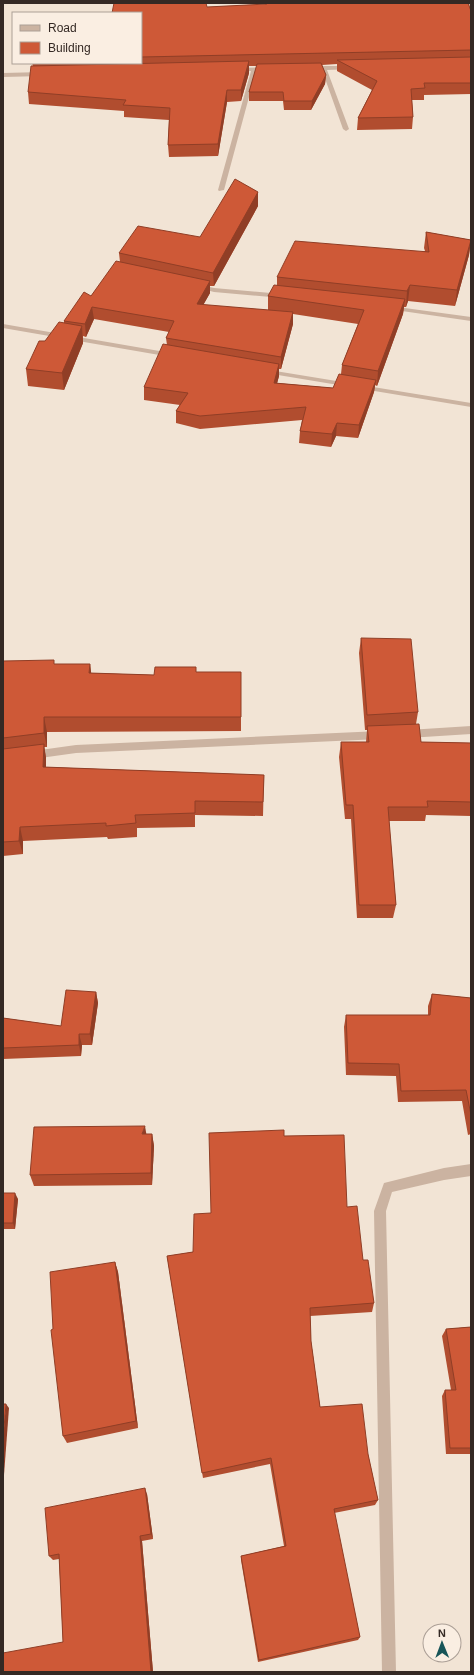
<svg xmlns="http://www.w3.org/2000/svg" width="474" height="1675" font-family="Arial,sans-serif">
<rect width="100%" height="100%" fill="#f2e4d5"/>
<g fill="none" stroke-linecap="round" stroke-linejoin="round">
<g fill="#cbb3a1" fill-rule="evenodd">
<path d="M466,3H471V12L468,10Z"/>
<path d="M351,66L354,68L353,69L327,70L349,129L346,131L343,129L322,70H311L308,68L311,66Z"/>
<path d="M269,67L272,69L271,70L256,71L224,190L219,191L218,190L251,71L237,72L234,70L237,68Z"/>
<path d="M3,73L43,72L46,74L43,76L3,77Z"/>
<path d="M197,284L214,288L282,294L285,296L282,298L214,292L195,287L194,286Z"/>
<path d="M390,306L471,317V321L388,309V307Z"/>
<path d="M3,324L171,353L175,355L171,357L3,328Z"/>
<path d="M263,369L471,403V407L266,373H263Z"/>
<path d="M471,726V734L408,738L403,734L408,730Z"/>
<path d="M380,731L385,735L380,739L76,753L33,759L30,758L28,755L30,752L33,751L76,745Z"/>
<path d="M471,1164V1176L444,1180L392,1192L386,1211L396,1672H382L374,1211L384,1183L444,1168Z"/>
</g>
</g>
<g fill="#b14d2f" fill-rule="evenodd">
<path d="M265,3H468L471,11V94L424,95V100H412L413,117L412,129L357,130L358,118L372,90L337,71V64L322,65L326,75L325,84L311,110H284L283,101H249V92L257,66H249V73L241,101L227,102L218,156L169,157L168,145L169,120L124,117V111L29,104L28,92L33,66L32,63H141V13L207,7L265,5Z"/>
<path d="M258,192V206L214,286H210V293L203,305L268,310V296L277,285V277L425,251L424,248L426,232L471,240L469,255L455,306L408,301L406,307H404L403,314L377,386L375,385L374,392L358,438L336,436L331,447L299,443L300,431L302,420L200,429L176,423V411L180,405L144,400V387L167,345L166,338L169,332L94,319L86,337L83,336V343L64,390L28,386L26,369L45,341L64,323V321L91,296L120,262L119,253L200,237ZM293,314L358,324L342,365L341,374L333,388L277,383L279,376V369H281L293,324Z"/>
<path d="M361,638L418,712L416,724L421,742L471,743V816L426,815L425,821H389L396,905L393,918H357L351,819H345L339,757L341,742H366L367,730H365L359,653Z"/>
<path d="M3,661L55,664H90L91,673L154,675L196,672H241V731L47,732V747H44L46,758V767L264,775L263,816L195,815V827L137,828V837L108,839L107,837L23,841V854L3,856Z"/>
<path d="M96,992L98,1003L92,1045H82L81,1056L3,1059V1018L61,1026Z"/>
<path d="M432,994L471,998V1134L468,1135L462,1101L398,1102L396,1076L346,1075L344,1027L346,1015H428V1006Z"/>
<path d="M152,1134L154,1146L152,1185L34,1186L30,1175Z"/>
<path d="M284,1136L347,1207L363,1260L374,1303L372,1312L310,1316L311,1341L320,1407L368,1454L378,1500L375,1505L334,1513L360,1637L358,1640L258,1662L241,1560V1556L284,1546L270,1464L203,1478L167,1256L193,1252L211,1213Z"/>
<path d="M3,1193L18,1199L15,1229H3Z"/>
<path d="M115,1262L118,1272L138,1428L67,1443L63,1436L53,1329Z"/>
<path d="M471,1327V1454H446L442,1396L445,1390H451L442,1336L446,1329Z"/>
<path d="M147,1494L153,1539L142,1541L153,1672H3L63,1642L59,1559L53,1560L49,1556Z"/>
</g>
<g fill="#903e26">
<path d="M249,61V73L241,101V90Z"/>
<path d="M326,75L325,84L311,110L312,101Z"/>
<path d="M227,90V102L218,156V144Z"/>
<path d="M258,192V206L214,286L213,273Z"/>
<path d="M471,240L469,255L455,306L457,290Z"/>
<path d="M210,281V293L197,316V304Z"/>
<path d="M410,285L408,301L406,307L407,291Z"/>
<path d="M405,299L403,314L377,386L378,371Z"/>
<path d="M92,307L94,319L86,337L85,324Z"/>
<path d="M293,312V324L281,369V357Z"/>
<path d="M82,326L83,343L64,390L62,373Z"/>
<path d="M279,364V376L274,395V383Z"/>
<path d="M376,380L374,392L358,438L359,425Z"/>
<path d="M337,423L336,436L331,447L332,434Z"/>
<path d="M90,664L92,679L89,673Z"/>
<path d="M44,717L47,732V747L44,733Z"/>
<path d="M44,744L46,758V781L43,767Z"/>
<path d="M20,827L23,841V854L19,841Z"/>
<path d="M96,992L98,1003L92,1045L90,1034Z"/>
<path d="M79,1034L82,1045L81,1056L79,1045Z"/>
<path d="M145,1126L147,1138L142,1134Z"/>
<path d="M152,1134L154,1146L152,1185L151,1173Z"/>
<path d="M15,1193L18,1199L15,1229L13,1223Z"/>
<path d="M115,1262L118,1272L138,1428L136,1421Z"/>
<path d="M6,1404L9,1408L4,1475H3V1440Z"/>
<path d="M145,1488L147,1494L153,1539L151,1534Z"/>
<path d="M140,1536L142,1541L153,1672H151Z"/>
</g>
<g fill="#ce5937" stroke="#903e26">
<path d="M114,3H206L207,7L267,4L266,3H468L471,11V50L141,57V13H112Z"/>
<path d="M471,57V83H424L425,88L411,89L413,117L358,118L377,81L337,60Z"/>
<path d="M249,61L241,90H227L218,144L168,145L170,108L123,105L126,100L28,92L31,66Z"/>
<path d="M321,63L326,75L312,101H284L283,92H249L257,64Z"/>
<path d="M235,179L258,192L213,273L119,253L138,226L200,237Z"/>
<path d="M426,232L471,240L457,290L410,285L407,291L277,277L295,241L429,252Z"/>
<path d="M116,261L210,281L197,304L293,312L281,357L166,338L174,321L92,307L85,324L64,321L84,292L91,296Z"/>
<path d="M274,285L405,299L378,371L342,365L364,310L268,296Z"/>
<path d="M59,322L82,326L62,373L26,369L39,341H45Z"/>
<path d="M163,344L279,364L274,383L333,388L339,374L376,380L359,425L337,423L332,434L300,431L306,407L200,416L176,411L188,393L144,387Z"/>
<path d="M361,638L411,639L418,712L367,715Z"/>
<path d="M54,660V664H90L89,673L154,675L155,667H196V672H241V717H44V733L3,738V661Z"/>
<path d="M419,724L421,742L471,743V802L427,801L428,807H388L396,905H359L353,805H346L341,742H369L367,726Z"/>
<path d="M44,744L43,767L264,775L263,802L195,801V813L135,815L136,823L106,826V823L20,827L19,841L3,842V749Z"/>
<path d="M66,990L96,992L90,1034H79V1045L3,1048V1018L61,1026Z"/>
<path d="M432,994L471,998V1115L466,1090L401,1091L399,1064L348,1063L346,1015H430Z"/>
<path d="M145,1126L142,1134H152L151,1173L30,1175L34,1127Z"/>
<path d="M284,1130V1136L344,1135L347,1207L357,1206L363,1260H368L374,1303L310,1308L311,1341L320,1407L362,1404L368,1454L378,1500L334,1509L360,1637L259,1660L241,1556L286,1546L271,1458L202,1473L167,1256L193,1252L194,1214L211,1213L209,1133Z"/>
<path d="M3,1193H15L13,1223H3Z"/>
<path d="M115,1262L136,1421L63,1436L51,1330L53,1329L50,1272Z"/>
<path d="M471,1327V1448H450L445,1390H456L446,1329Z"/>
<path d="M3,1404H6L3,1440Z"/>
<path d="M145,1488L151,1534L140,1536L151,1672H3V1653L63,1642L59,1554L49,1556L45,1508Z"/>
</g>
<rect width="474" height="1675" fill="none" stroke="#342924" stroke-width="8"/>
<rect x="12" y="12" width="130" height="52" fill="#faeee2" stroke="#ab9f96"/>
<rect x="20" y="25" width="20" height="6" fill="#cbb3a1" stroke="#ab9f96"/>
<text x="48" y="32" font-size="12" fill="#342924">Road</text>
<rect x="20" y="42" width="20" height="12" fill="#ce5937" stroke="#ab9f96"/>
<text x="48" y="52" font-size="12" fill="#342924">Building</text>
<g transform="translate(442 1643) rotate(359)"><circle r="19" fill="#faeee2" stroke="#ab9f96"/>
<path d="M0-3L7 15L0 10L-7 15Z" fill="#185558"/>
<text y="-6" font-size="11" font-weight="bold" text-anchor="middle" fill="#342924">N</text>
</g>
</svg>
